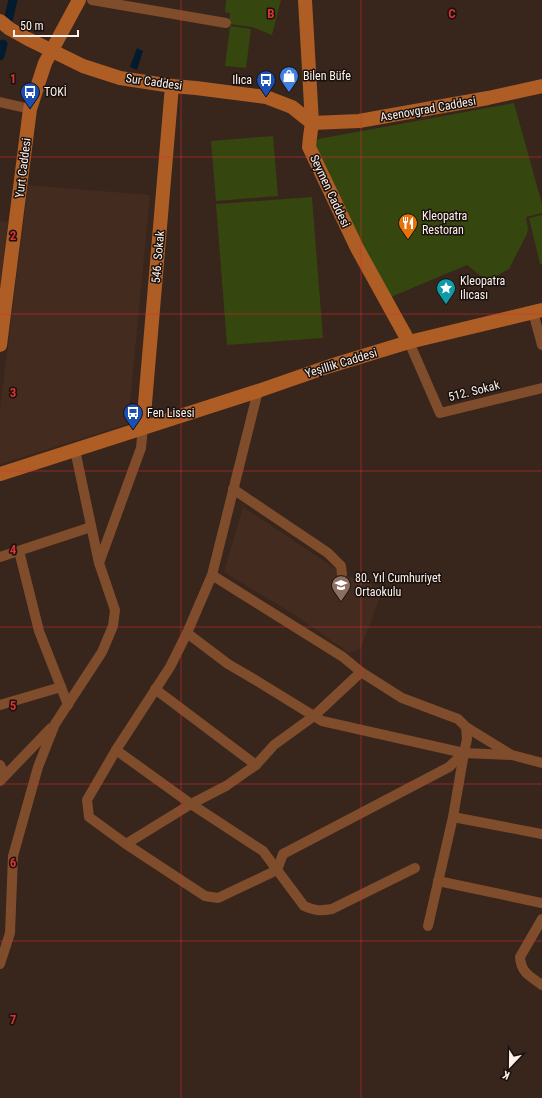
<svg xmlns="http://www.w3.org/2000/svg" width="542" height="1098" font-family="'Roboto Condensed',sans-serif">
<rect width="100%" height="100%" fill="#38251c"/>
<g fill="#442b1f">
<path d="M28,185L150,195L128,424L1,464L0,463V409Z"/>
<path d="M0,221L8,222L0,293Z"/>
<path d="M243,507L330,565L342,574L383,589L361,648L349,653L295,615L224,572Z"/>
</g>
<g fill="#35460e">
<path d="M226,0H281L272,35L252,27L229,24L230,13L225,12Z"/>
<path d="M230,26L251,29L246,68L225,66Z"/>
<path d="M514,103L542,204V213L526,217L528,229L527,234L509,269L487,281L467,265L391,297L360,243L315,144L318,139Z"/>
<path d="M273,136L278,196L216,201L211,141Z"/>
<path d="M312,197L323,338L227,345L216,204Z"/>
<path d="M542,215V264H540L529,218Z"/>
</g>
<path fill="#031b2f" d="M137,48L143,51L137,70L130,67Z"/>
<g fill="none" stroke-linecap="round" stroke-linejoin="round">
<g stroke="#031b2f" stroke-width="9">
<path d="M8,21L13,0"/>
<path d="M0,56L3,44"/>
</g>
<g stroke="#7f4c2c" stroke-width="10">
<path d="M92,0L226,23"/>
<path d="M0,102L30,109"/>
<path d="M533,312L542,345"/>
<path d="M409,342L440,413L542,388"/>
<path d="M233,489L328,553L341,566L342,574"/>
<path d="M19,551L39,631L68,705"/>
<path d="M0,557L91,527"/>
<path d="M99,563L141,448L143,427"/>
<path d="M212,575L343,657L361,672L402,698L458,719L466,727L467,739L464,753L449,767L283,854L277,870L218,898L205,896L126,844L89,817L87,800L116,750L170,667L187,633L212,575L258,391"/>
<path d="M187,633L228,664L257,681L322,721L464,753L512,755L542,763"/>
<path d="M155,689L256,765"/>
<path d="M0,705L61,687"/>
<path d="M466,727L510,754"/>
<path d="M116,750L191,804L263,851L304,906C315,911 321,911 332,909L415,868"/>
<path d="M0,765L5,775"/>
<path d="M0,781L51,728"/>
<path d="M453,817L542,834"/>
<path d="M126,844L191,804L226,786L256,765L274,745L314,716L361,672"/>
<path d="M438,881L542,903"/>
<path d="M542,919L520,957C521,973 530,976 542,985"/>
<path d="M428,926L453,817L464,753"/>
<path d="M0,964L10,933L13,856L38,767L55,724L102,652L113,626L115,610L99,563L75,450"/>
</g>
<g stroke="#ae5d24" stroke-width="14">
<path d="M305,0L312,123L310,137L309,147L357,248L409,342"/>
<path d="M0,21L10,29L28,39L83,66L120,78L172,86L196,88L266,97L292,107L312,123"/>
<path d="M312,123L359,121L488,98L542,86"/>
<path d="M0,345L30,109L45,63L79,0"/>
<path d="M143,427L172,86"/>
<path d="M0,474L258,391L330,366L409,342L542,310"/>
</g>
</g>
<path fill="none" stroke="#d83232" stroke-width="1" stroke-opacity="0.55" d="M181,0V1098M361,0V1098M0,157H542M0,314H542M0,471H542M0,627H542M0,784H542M0,941H542"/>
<defs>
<g id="shop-pin" transform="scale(1)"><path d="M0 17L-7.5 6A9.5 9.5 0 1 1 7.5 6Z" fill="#3f7fe0" stroke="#19110d"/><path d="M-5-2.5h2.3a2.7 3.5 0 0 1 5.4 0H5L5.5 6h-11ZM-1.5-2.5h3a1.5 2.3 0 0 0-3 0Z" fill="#fff"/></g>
<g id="bus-pin" transform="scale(1)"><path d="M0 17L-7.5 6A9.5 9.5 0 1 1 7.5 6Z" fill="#1a4fb4" stroke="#19110d"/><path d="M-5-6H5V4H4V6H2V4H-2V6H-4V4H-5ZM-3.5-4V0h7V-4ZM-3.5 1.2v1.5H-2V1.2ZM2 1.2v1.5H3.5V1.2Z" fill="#fff"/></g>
<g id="restaurant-pin" transform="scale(1)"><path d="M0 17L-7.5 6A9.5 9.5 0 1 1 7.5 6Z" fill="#e8710a" stroke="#19110d"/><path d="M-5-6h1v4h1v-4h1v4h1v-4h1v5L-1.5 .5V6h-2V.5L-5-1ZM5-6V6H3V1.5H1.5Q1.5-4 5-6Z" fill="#fff"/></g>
<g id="sight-pin" transform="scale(1)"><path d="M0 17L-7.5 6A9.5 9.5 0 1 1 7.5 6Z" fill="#0f9aa8" stroke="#19110d"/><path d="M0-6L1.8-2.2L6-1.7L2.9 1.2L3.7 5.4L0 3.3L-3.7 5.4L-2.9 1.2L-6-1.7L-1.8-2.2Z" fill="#fff"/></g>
<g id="school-pin" transform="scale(1)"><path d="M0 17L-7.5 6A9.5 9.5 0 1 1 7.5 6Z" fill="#8d6e63" stroke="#19110d"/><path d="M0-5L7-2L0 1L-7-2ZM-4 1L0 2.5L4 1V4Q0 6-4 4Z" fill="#fff"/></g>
</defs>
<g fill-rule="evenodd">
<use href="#shop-pin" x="289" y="76"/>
<use href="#bus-pin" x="266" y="80"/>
<use href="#bus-pin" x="30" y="92"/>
<use href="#restaurant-pin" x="408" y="223"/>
<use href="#sight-pin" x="446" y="288"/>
<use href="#bus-pin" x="133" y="413"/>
<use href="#school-pin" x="341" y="585"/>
</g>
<g text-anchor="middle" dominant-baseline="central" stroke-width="3" stroke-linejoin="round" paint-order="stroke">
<g font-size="12" fill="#fef1eb" stroke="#19110d" text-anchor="start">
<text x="303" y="76">Bilen Büfe</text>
<text x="252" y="80" text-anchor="end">Ilıca</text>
<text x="44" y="92">TOKİ</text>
<text x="422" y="216">Kleopatra<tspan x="422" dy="14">Restoran</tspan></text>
<text x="460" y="281">Kleopatra<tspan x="460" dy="14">Ilıcası</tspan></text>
<text x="147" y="413">Fen Lisesi</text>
<text x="355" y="578">80. Yıl Cumhuriyet<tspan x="355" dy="14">Ortaokulu</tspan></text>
</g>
<g font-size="12" fill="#fef1eb" stroke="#19110d">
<text transform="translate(154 82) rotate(8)">Sur Caddesi</text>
<text transform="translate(428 109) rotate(-10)">Asenovgrad Caddesi</text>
<text transform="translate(23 168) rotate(-83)">Yurt Caddesi</text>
<text transform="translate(330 191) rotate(65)">Seymen Caddesi</text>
<text transform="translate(158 257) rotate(-85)">546. Sokak</text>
<text transform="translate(341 363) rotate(-17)">Yeşillik Caddesi</text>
<text transform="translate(474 391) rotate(-14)">512. Sokak</text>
</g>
</g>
<g font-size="13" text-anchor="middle" font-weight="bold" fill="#d83232" stroke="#19110d" stroke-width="3" stroke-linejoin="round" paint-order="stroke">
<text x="271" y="18">B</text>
<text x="452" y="18">C</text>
<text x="13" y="83">1</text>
<text x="13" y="240">2</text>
<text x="13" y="397">3</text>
<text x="13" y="554">4</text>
<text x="13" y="710">5</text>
<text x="13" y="867">6</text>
<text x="13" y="1024">7</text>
</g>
<g transform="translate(510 1066) rotate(202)" stroke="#19110d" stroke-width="3" paint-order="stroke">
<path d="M0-3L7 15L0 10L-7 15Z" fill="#fef1eb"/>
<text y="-6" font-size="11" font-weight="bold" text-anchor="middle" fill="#fef1eb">K</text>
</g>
<path d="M14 30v6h64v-6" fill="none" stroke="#fef1eb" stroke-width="2"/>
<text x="20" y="30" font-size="12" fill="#fef1eb" stroke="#19110d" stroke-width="3" paint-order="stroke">50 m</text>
</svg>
